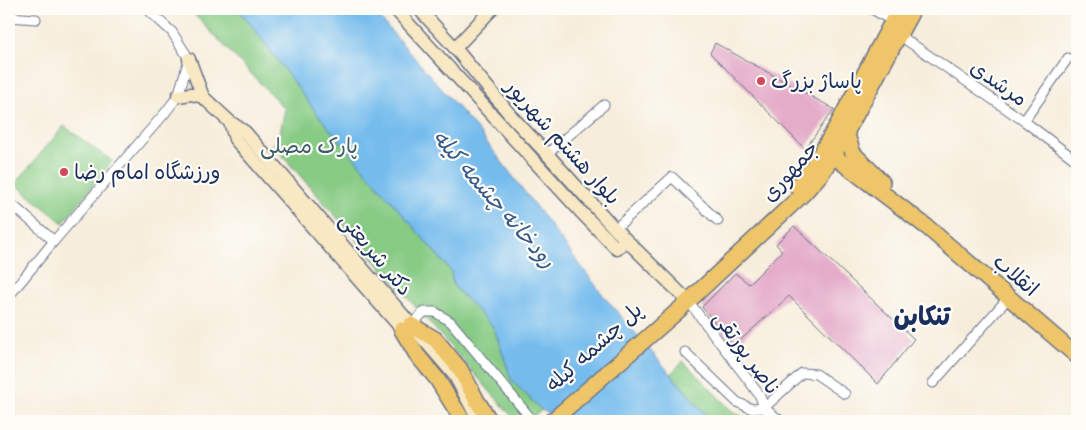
<svg xmlns="http://www.w3.org/2000/svg" width="1086" height="430" font-family="Caveat,'Playpen Sans Arabic',sans-serif">
<rect width="100%" height="100%" fill="#fdfcf7"/>
<filter id="ink" filterUnits="userSpaceOnUse"><feTurbulence type="fractalNoise" baseFrequency=".02" numOctaves="2"/><feDisplacementMap in="SourceGraphic" scale="10" xChannelSelector="R" yChannelSelector="G"/><feConvolveMatrix kernelMatrix="1 2 1 2 8 2 1 2 1" color-interpolation-filters="sRGB"/></filter>
<filter id="wash" filterUnits="userSpaceOnUse"><feTurbulence type="fractalNoise" baseFrequency=".0096" numOctaves="4" result="noise"/><feDisplacementMap in="SourceGraphic" scale="20" xChannelSelector="R" yChannelSelector="G"/><feGaussianBlur stdDeviation="1.12" result="paint"/><feColorMatrix in="noise" values="0 0 0 0 0 0 0 0 0 0 0 0 0 0 0 0 0 1.4 0 .05"/><feComposite in="paint" operator="in"/></filter>
<g filter="url(#wash)">
<rect width="100%" height="100%" fill="#f7eddb"/>
<g fill="#87cb84" stroke="#517d71">
<path d="M189,9H236L247,19L318,115L451,271L453,285L494,328L512,381L542,410L527,421H516L273,145L279,137L285,109Z"/>
<path d="M64,126L112,161L63,223L15,184Z"/>
<path d="M683,361L732,411L750,421H711L671,374Z"/>
</g>
<path fill="#75bced" stroke="#4876a6" d="M236,9H372L479,132L606,299L711,421H561L542,410L512,381L494,328L453,285L451,271L318,115L247,19Z"/>
<g id="blocks">
<g fill="#e4acc9">
<path d="M715,43L834,109L805,149L710,53Z"/>
<path d="M794,226L914,339L878,384L789,296L734,346L702,307L735,273L749,284L782,251L776,244Z"/>
</g>
</g>
</g>
<g filter="url(#ink)">
<use href="#blocks" fill-opacity="0" stroke="#68728a" stroke-width="1"/>
<g fill="none" stroke-linecap="round" stroke-linejoin="round">
<g stroke="#68728a" stroke-width="11">
<g id="street">
<path d="M872,9L892,21"/>
<path d="M9,17L36,19"/>
<path d="M899,35L1024,121L1077,161"/>
<path d="M1024,121L1068,58"/>
<path d="M547,154L604,105"/>
<path d="M9,202L54,241"/>
<path d="M615,229L672,177L718,221"/>
<path d="M9,296L54,241L165,113L178,96L189,59L172,32L147,9"/>
<path d="M686,298L752,385L760,396L764,408L781,421"/>
<path d="M411,325L424,312H435L451,322L528,415"/>
<path d="M685,352L737,402L752,409L764,408"/>
<path d="M933,383L1009,297"/>
<path d="M764,408L802,373L816,374L845,394"/>
</g>
</g>
<g stroke="#68728a" stroke-width="15">
<g id="secondary">
<path d="M395,9L581,212L617,249L625,240"/>
<path d="M419,9L455,48L512,117L547,154L615,229L683,296"/>
<path d="M455,48L492,9"/>
<path d="M189,59L203,97L230,122L245,132L445,364L455,376L472,408L481,421"/>
<path d="M178,96L191,94L203,97"/>
<path d="M230,122L235,139L408,336"/>
</g>
</g>
<g stroke="#68728a" stroke-width="18">
<g id="primary">
<path d="M846,132L853,153L882,182"/>
<path d="M827,151L927,227L1077,356"/>
<path d="M797,187L812,168L838,124L899,9"/>
<path d="M411,325L435,339L460,369L477,401L490,421"/>
<path d="M402,330L417,355L437,379L463,421"/>
<path d="M552,421L680,309L803,194L820,175L834,155L913,9"/>
</g>
</g>
<use href="#street" stroke="#fff" stroke-width="9"/>
<use href="#secondary" stroke="#f8e8c3" stroke-width="12"/>
<use href="#primary" stroke="#eec569" stroke-width="15"/>
</g>
</g>
<g fill="#d1495b" stroke="#fdfcf7" stroke-width="2">
<circle cx="761" cy="81" r="5"/>
<circle cx="64" cy="172" r="5"/>
</g>
<g text-anchor="middle" dominant-baseline="central" stroke-width="4.5" stroke-linejoin="round" paint-order="stroke">
<g font-size="21" fill="#1b2f5e" stroke="#fdfcf7" text-anchor="start">
<text x="771" y="81">پاساژ بزرگ</text>
<text x="74" y="172">ورزشگاه امام رضا</text>
</g>
<g font-size="21" fill="#1b2f5e" stroke="#fdfcf7">
<text transform="translate(999 83) rotate(35)">مرشدی</text>
<text transform="translate(563 142) rotate(48)">بلوار هشتم شهریور</text>
<text transform="translate(790 171) rotate(-48)">جمهوری</text>
<text transform="translate(376 254) rotate(50)">دکتر شریعتی</text>
<text transform="translate(1016 275) rotate(41)">انقلاب</text>
<text transform="translate(594 347) rotate(-42)">پل چشمه کیله</text>
<text transform="translate(747 353) rotate(54)">ناصر پورتقی</text>
</g>
<g font-size="21" fill="#3b5e69" stroke="#fdfcf7">
<text x="309" y="146">پارک مصلی</text>
</g>
<g font-size="22" font-style="italic" fill="#365989" stroke="#fdfcf7">
<text transform="translate(494 199) rotate(49)">رودخانه چشمه کیله</text>
</g>
<g font-size="26" font-weight="bold" fill="#1b2f5e" stroke="#fdfcf7">
<text x="922" y="316">تنکابن</text>
</g>
</g>
<rect width="1086" height="430" fill="none" stroke="#fdfcf7" stroke-width="30"/>
</svg>
